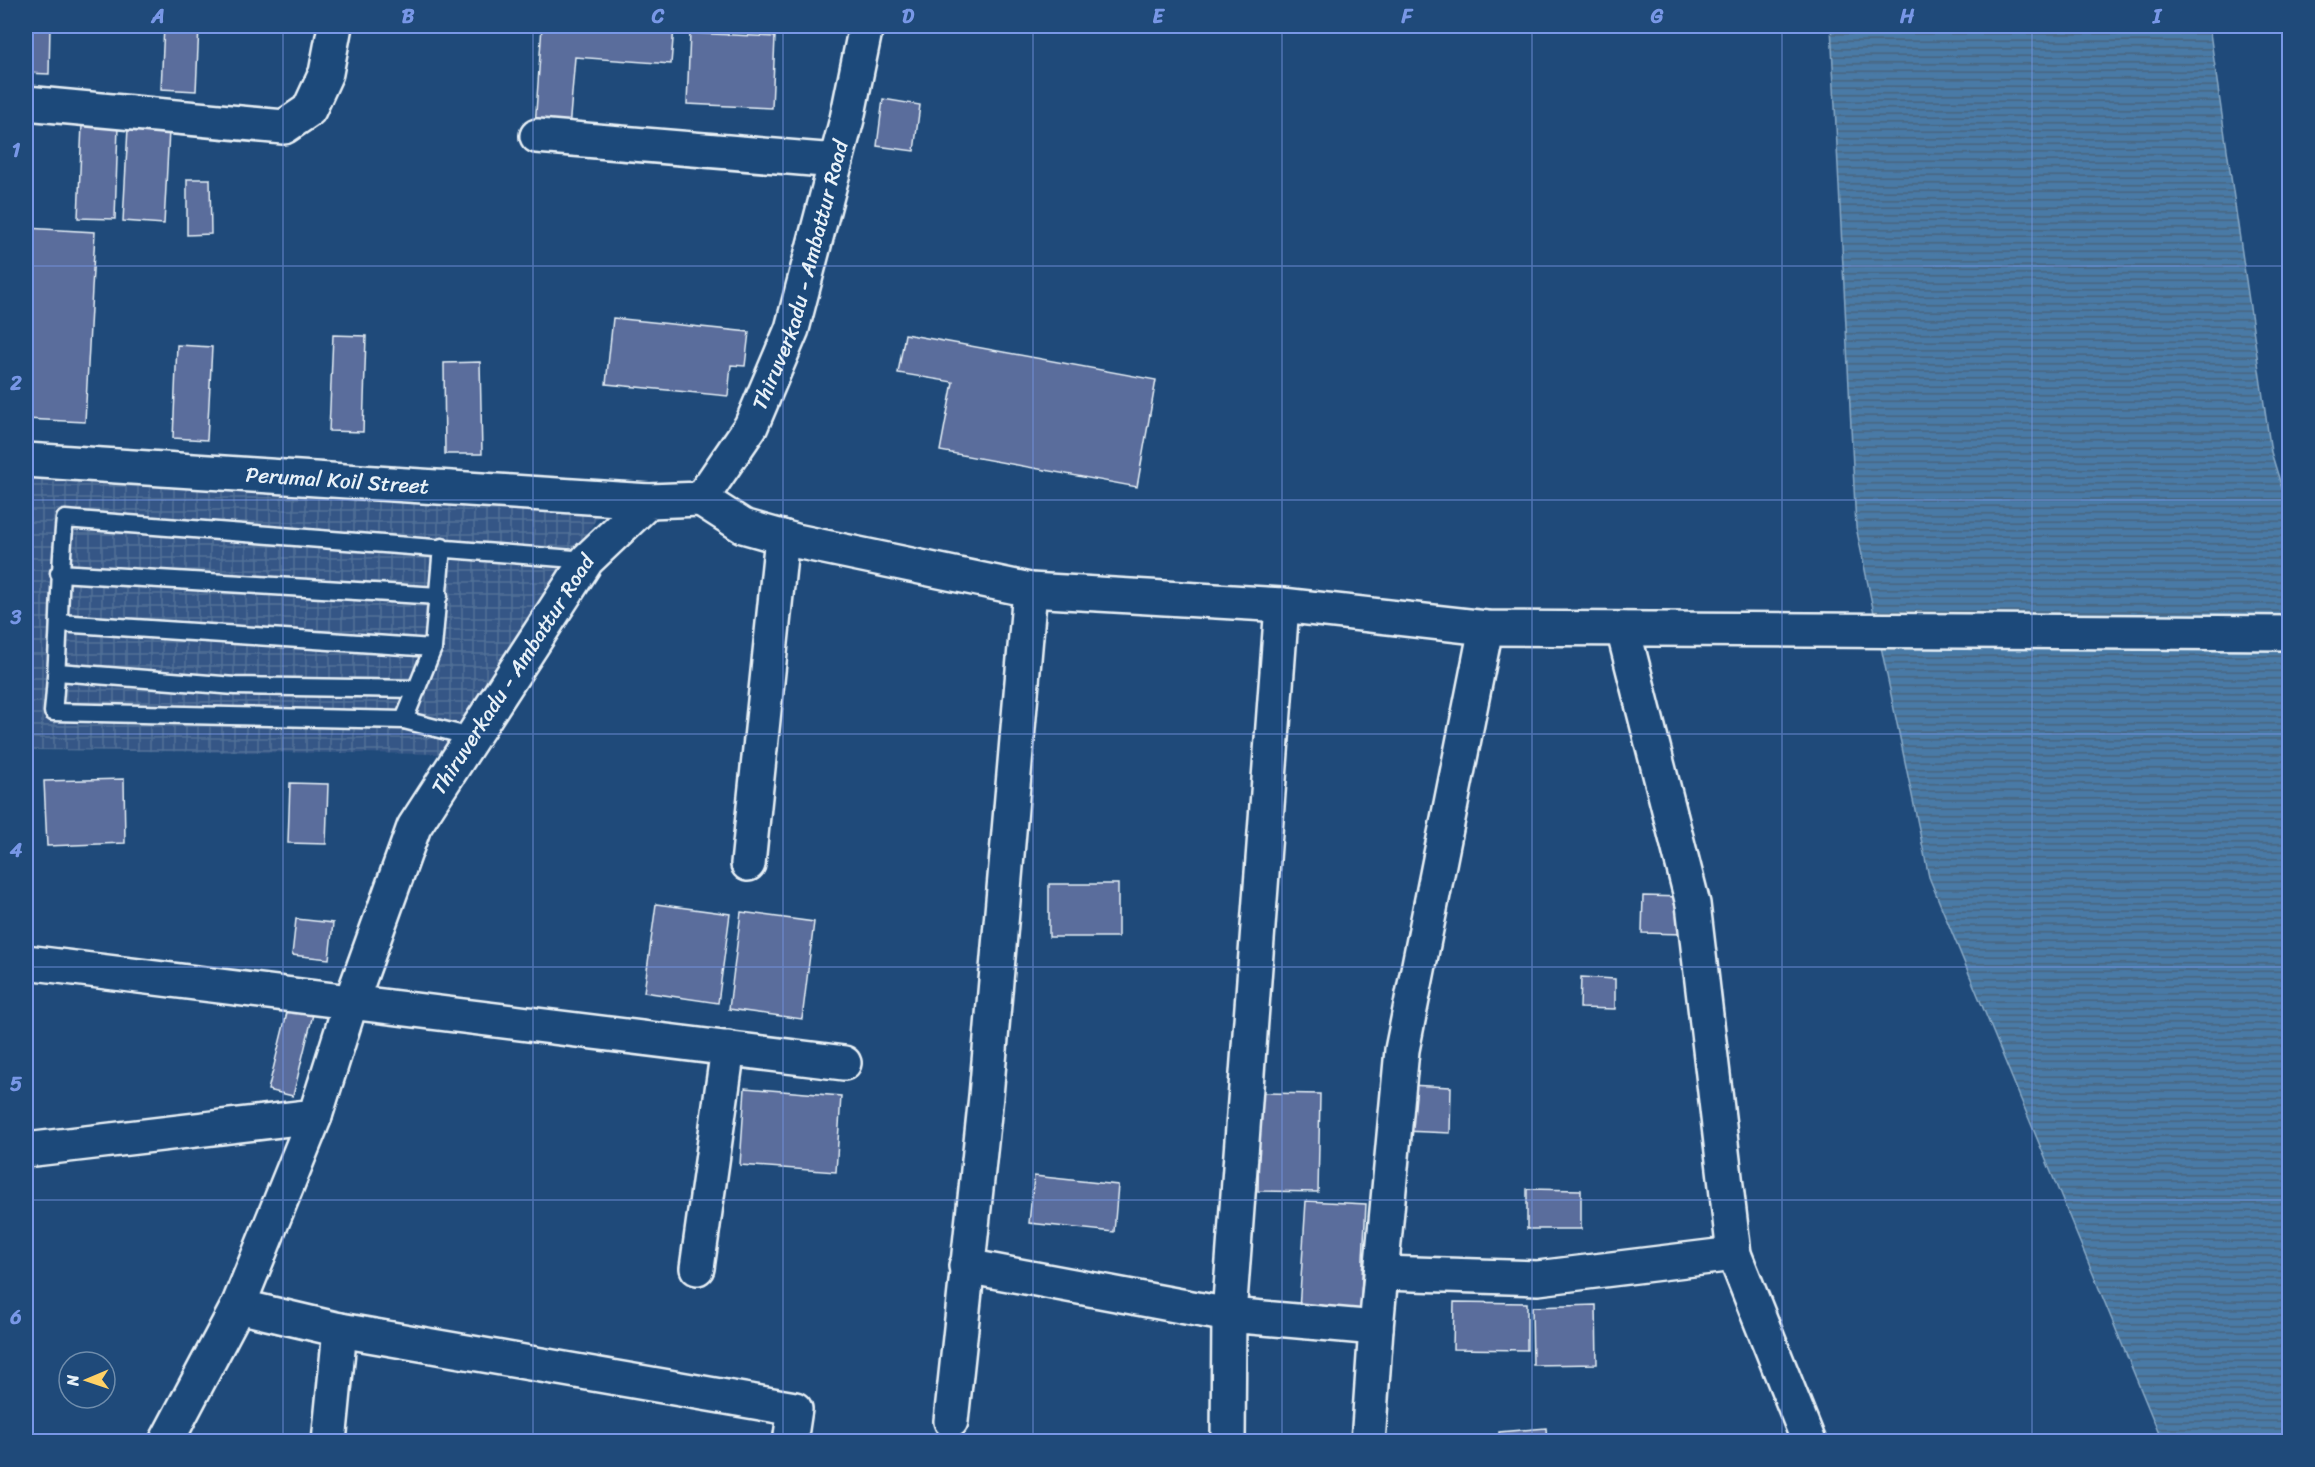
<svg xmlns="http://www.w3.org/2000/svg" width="2315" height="1467" font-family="Sriracha,sans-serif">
<defs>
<pattern id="industrial-grid" width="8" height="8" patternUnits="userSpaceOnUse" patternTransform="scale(1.5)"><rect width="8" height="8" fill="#355786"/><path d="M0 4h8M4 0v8" fill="none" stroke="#527098"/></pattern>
<pattern id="water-rules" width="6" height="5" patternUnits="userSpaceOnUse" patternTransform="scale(1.5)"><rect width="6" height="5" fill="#497aa6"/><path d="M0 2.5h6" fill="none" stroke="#48647d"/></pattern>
</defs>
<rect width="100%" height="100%" fill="#1f4a7a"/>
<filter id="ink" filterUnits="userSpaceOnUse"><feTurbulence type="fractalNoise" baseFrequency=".0167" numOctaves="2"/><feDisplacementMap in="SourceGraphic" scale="12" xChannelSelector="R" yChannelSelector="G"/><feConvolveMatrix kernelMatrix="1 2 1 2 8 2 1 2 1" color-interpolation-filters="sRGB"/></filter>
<g filter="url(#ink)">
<path fill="url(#industrial-grid)" d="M26,478L605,505L448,754L26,750Z"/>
<path fill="url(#water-rules)" stroke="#89aac7" stroke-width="1.5" d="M1831,26H2209L2271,452L2289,511V1441H2162L1929,877L1856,527Z"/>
<g fill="#5a6d9c" stroke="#e8f1f8" stroke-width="1.5">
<path d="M26,26H50L49,74L26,73Z"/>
<path d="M164,26H199L196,91L161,89Z"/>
<path d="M542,26L674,27L671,64L575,57L569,129L535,127Z"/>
<path d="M690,33L775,37L772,108L687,104Z"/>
<path d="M883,99L920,105L914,151L877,146Z"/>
<path d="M82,124L118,126L115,219L78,218Z"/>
<path d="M128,128L169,130L164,224L123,221Z"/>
<path d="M187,179H210L211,234L187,235Z"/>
<path d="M26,228L95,232L85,422L26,419Z"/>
<path d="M613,318L749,332L745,366L731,365L728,396L606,384Z"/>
<path d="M905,334L1156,380L1137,487L940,451L953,382L898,373Z"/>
<path d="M333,335L366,336L363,432L329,431Z"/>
<path d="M177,345L212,347L207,440L173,438Z"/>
<path d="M480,362L482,454H445L444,363Z"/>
<path d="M124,779L125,843L47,846L44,781Z"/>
<path d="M290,783L328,784L326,844L288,843Z"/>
<rect x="1049" y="884" width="69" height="53"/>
<path d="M1643,896L1684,897L1683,934L1642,933Z"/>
<path d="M656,904L730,914L718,1003L644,992Z"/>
<path d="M741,912L814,922L802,1019L729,1009Z"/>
<path d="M296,919L333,923L329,959L292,955Z"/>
<path d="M1581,977L1615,979V1009L1580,1008Z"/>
<path d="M290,1000L315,1006L293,1096L268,1090Z"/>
<path d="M1407,1085L1451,1087L1450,1133L1405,1131Z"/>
<path d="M745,1088L841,1096L836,1172L740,1165Z"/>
<path d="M1260,1093L1320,1094L1318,1192L1258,1191Z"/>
<path d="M1034,1176L1118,1185L1114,1232L1029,1223Z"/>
<path d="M1527,1189L1581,1190V1229H1527Z"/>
<path d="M1306,1201L1366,1204L1360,1314L1299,1310Z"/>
<path d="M1454,1302L1527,1303V1350L1453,1349Z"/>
<path d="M1596,1305L1597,1364L1533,1365L1532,1307Z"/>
<path d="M1546,1428L1547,1442H1499V1432Z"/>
</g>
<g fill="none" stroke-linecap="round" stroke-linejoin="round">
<g stroke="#e8f1f8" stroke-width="21">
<g id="lane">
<path d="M442,547L433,648L404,720L53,712C60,648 58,583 65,519L587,560"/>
<path d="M59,573L439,596"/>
<path d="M59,623L433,648"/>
<path d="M58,672L235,686L417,689"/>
<path d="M404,720L471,737"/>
</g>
</g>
<g stroke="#e8f1f8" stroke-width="38">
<g id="street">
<path d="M26,103L284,127L309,110L326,73L335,26"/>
<path d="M537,136L836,161"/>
<path d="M1623,629L1693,904L1734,1254L1809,1442"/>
<path d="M748,864L782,537"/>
<path d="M26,962L844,1063"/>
<path d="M966,1266L1229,1315L1282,605"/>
<path d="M697,1268L728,1048"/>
<path d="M1382,1273L1538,1278L1734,1254"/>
<path d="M238,1306L340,1330L795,1409L790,1442"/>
<path d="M951,1421L986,1096L1030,590"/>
<path d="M166,1442L238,1306L315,1116"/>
<path d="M329,1442L340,1330"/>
<path d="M1228,1442L1229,1315L1376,1328"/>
<path d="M1368,1442L1376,1328L1402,1050L1486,628"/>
</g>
</g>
<g stroke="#e8f1f8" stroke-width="38">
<g id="secondary">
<path id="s1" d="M26,460L649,501"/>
<path d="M701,499L743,526L796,541L1030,590L1282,605L1486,628L2290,633"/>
<path id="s2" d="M26,1150L315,1116L351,1002L414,827L587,560L649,501L701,499L751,426L792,329L847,119L866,26"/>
</g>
</g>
<use href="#lane" stroke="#1f4a7a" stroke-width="16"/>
<use href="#street" stroke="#1f4a7a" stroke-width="33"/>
<use href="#secondary" stroke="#1f4a7a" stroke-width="33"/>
</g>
</g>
<path fill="none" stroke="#7897e6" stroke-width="1.5" stroke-opacity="0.55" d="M283,26V1442M533,26V1442M783,26V1442M1033,26V1442M1282,26V1442M1532,26V1442M1782,26V1442M2032,26V1442M26,266H2290M26,500H2290M26,734H2290M26,967H2290M26,1200H2290"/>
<g text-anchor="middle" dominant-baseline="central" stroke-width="4.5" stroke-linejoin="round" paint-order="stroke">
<g font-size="21" fill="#e8f1f8" stroke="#1f4a7a">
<text stroke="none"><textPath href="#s2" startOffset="1300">Thiruverkadu - Ambattur Road</textPath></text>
<text stroke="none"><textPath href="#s1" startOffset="312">Perumal Koil Street</textPath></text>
<text stroke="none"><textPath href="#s2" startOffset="778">Thiruverkadu - Ambattur Road</textPath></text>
</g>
</g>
<rect width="2315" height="1467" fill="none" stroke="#1f4a7a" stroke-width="66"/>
<g transform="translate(87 1380) rotate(268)"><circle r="28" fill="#1f4a7a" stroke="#6f8dac" stroke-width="1.5"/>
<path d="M0-4.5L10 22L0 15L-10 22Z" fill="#ffd166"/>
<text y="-9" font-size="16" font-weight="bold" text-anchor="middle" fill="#e8f1f8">N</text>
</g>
<rect x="33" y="33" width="2249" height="1401" fill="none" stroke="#7897e6" stroke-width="2"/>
<g font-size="20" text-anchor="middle" font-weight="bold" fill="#7897e6">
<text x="158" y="23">A</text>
<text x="408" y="23">B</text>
<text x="658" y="23">C</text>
<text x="908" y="23">D</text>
<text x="1158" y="23">E</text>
<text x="1407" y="23">F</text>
<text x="1657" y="23">G</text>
<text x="1907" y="23">H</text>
<text x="2157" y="23">I</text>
<text x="16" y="157">1</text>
<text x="16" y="390">2</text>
<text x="16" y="624">3</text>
<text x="16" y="857">4</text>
<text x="16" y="1091">5</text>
<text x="16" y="1324">6</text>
</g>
</svg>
